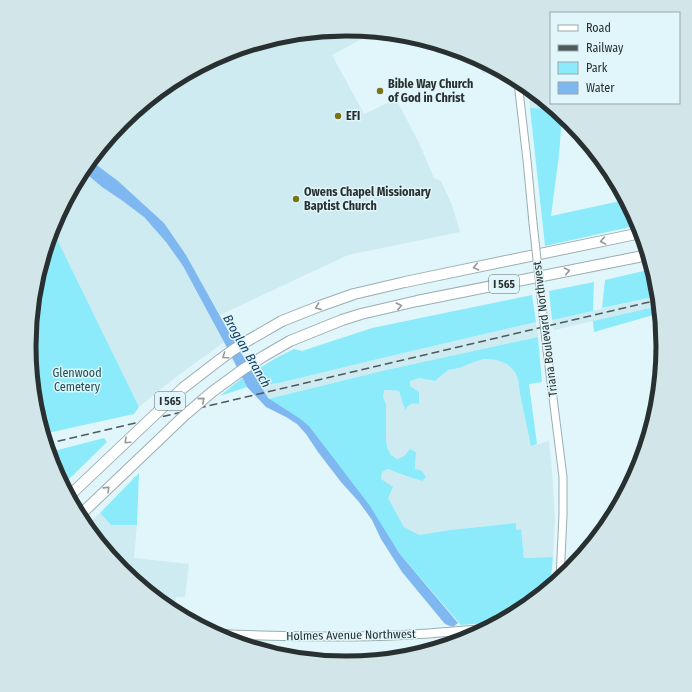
<svg xmlns="http://www.w3.org/2000/svg" width="692" height="692" font-family="'Fira Sans Condensed',sans-serif">
<rect width="100%" height="100%" fill="#e1f6fa"/>
<g fill="#cdebf0">
<path d="M346,29L375,32L332,55L364,114L396,99L419,143L434,178L441,181L452,205L460,232L348,255L220,315L186,256L164,223L118,181L90,160L122,122L170,82L225,53L284,35Z"/>
<path d="M475,57L508,75V76L482,73Z"/>
<path d="M528,87L555,109L530,108Z"/>
<path d="M82,170L102,187L120,199L144,217L166,242L183,266L224,342L176,377L139,407L52,229L53,224Z"/>
<path d="M658,296L659,306L554,330L552,320Z"/>
<path d="M536,322L538,337L386,370L268,399L260,385L279,383L378,359Z"/>
<path d="M484,359L497,360L507,364L515,372L518,379L520,394L532,446L549,441L552,471L555,519L553,557L524,558L521,529L516,530V523L450,530L419,535L404,527L388,498L381,479L382,472L388,469L406,476L422,481L415,469L416,452L410,449L404,456L396,459L391,455L387,447L386,439V404L383,397V390H389L399,391L405,410L409,404L413,403H419L413,389L410,386V381L419,378L435,381L448,370L459,368L474,362Z"/>
<path d="M100,513L111,525H137L134,558L189,564L185,597H176L174,612L170,609L122,570L86,526Z"/>
</g>
<g fill="#8bebfa">
<path d="M530,108L555,109L562,115L559,155L551,216L625,200L639,225L545,246Z"/>
<path d="M52,229L139,407L134,414L43,434L35,408L29,346L35,284Z"/>
<path d="M652,269L657,284L658,296L602,308L605,280Z"/>
<path d="M594,282L593,311L552,320L549,291Z"/>
<path d="M532,295L536,322L378,359L279,383L260,385L253,372L276,358L294,349L302,351L372,328Z"/>
<path d="M659,306L660,313L594,332L593,321Z"/>
<path d="M538,337L542,382L529,384L537,444L531,446L520,394L518,379L515,372L507,364L497,360L484,359L474,362L459,368L448,370L435,381L419,378L410,381V386L419,392V404C411,403 410,403 405,410L399,391L389,390H384L383,397L386,404V439L387,447L391,455L397,459L404,456L410,449L416,452L415,469L422,471L426,477L422,481L406,476L388,469L382,472L381,479L393,487L388,498L404,527L419,535L450,530L516,523V530L521,529L524,558L553,557L550,587L522,610L499,622L461,625L399,553L334,460L309,426L268,399L386,370Z"/>
<path d="M242,378L247,387L220,396Z"/>
<path d="M104,438L107,442L63,485C57,475 50,464 50,452Z"/>
<path d="M139,473L137,525H111L100,513Z"/>
</g>
<path fill="#7fb8f1" d="M90,160L118,181L164,223L186,255L230,334L268,398L299,418L309,426L370,506L399,553L458,623L453,627L445,624L402,572L381,539L372,520L359,502L341,482L318,452L306,434L297,424L286,417L266,407L247,387L224,342L183,266L166,242L144,217L120,199L102,187L82,170Z"/>
<g fill="none" stroke-linecap="round" stroke-linejoin="round">
<path stroke="#7fb8f1" stroke-width="1.5" d="M460,634L466,639"/>
<g stroke="#99aeb1" stroke-width="9">
<g id="tertiary">
<path d="M518,80L519,91L527,160L533,223"/>
<path d="M547,350L563,477V515L560,579"/>
</g>
</g>
<g stroke="#99aeb1" stroke-width="10">
<path id="secondary" d="M216,634C278,636 341,638 403,635C430,634 457,631 485,629"/>
</g>
<g stroke="#99aeb1" stroke-width="12">
<g id="motorway">
<path d="M282,321L320,306L354,294L405,282L641,233"/>
<path d="M290,341L342,320L361,314L417,301L648,255"/>
</g>
</g>
<use href="#tertiary" stroke="#fff" stroke-width="7"/>
<use href="#secondary" stroke="#fff" stroke-width="8"/>
<use href="#motorway" stroke="#fff" stroke-width="10"/>
<path stroke="#4f5a5c" stroke-width="1.5" stroke-dasharray="8 4" stroke-linecap="butt" d="M46,444L658,300"/>
<g stroke="#99aeb1" stroke-width="9" stroke-linecap="butt">
<path id="tertiary-bridge" d="M533,223L547,350"/>
</g>
<g stroke="#99aeb1" stroke-width="12" stroke-linecap="butt">
<g id="motorway-bridge">
<path d="M69,496L183,388L218,361L233,350L249,340L282,321"/>
<path d="M79,516L185,415L212,392L242,370L264,356L290,341"/>
</g>
</g>
<use href="#tertiary-bridge" stroke="#fff" stroke-width="7"/>
<use href="#motorway-bridge" stroke="#fff" stroke-width="10"/>
</g>
<defs><path id="oneway-chevron" d="M-2-3.5L2.5 0L-2 3.5" fill="none" stroke-width="1.6" stroke-linecap="round" stroke-linejoin="round"/></defs>
<g stroke="#949898">
<use href="#oneway-chevron" transform="translate(603 241) rotate(169)"/>
<use href="#oneway-chevron" transform="translate(476 267) rotate(168)"/>
<use href="#oneway-chevron" transform="translate(567 271) rotate(-12)"/>
<use href="#oneway-chevron" transform="translate(399 306) rotate(-13)"/>
<use href="#oneway-chevron" transform="translate(318 307) rotate(159)"/>
<use href="#oneway-chevron" transform="translate(225 356) rotate(145)"/>
<use href="#oneway-chevron" transform="translate(202 400) rotate(-40)"/>
<use href="#oneway-chevron" transform="translate(127 441) rotate(137)"/>
<use href="#oneway-chevron" transform="translate(107 489) rotate(-44)"/>
</g>
<g fill="#797418" stroke="#e1f6fa" stroke-width="1.5">
<circle cx="380" cy="91" r="4"/>
<circle cx="338" cy="116" r="4"/>
<circle cx="296" cy="199" r="4"/>
</g>
<g text-anchor="middle" dominant-baseline="central" stroke-width="3" stroke-linejoin="round" paint-order="stroke">
<g fill="#e1f6fa" stroke="#606b6d" stroke-width="1">
<rect x="489" y="275" width="30" height="18" rx="3"/>
<rect x="155" y="392" width="30" height="18" rx="3"/>
</g>
<g font-size="11" font-weight="bold" fill="#283031">
<text x="504" y="284">I 565</text>
<text x="170" y="401">I 565</text>
</g>
<g font-size="12" font-weight="bold" fill="#283031" stroke="#e1f6fa" text-anchor="start">
<text x="388" y="84">Bible Way Church<tspan x="388" dy="14">of God in Christ</tspan></text>
<text x="346" y="116">EFI</text>
<text x="304" y="192">Owens Chapel Missionary<tspan x="304" dy="14">Baptist Church</tspan></text>
</g>
<g font-size="12" fill="#283031" stroke="#e1f6fa">
<text transform="translate(545 329) rotate(-97)">Triana Boulevard Northwest</text>
<text transform="translate(351 635) rotate(-1)">Holmes Avenue Northwest</text>
</g>
<g font-size="12" fill="#205057" stroke="#e1f6fa">
<text x="77" y="373">Glenwood<tspan x="77" dy="14">Cemetery</tspan></text>
</g>
<g font-size="13" font-style="italic" fill="#163f64" stroke="#e1f6fa">
<text transform="translate(247 351) rotate(60)">Broglan Branch</text>
</g>
</g>
<path d="M0 0H692V692H0ZM36 346a310 310 0 1 1 620 0a310 310 0 1 1-620 0Z" fill="#d2e6ea" fill-rule="evenodd"/>
<path fill="none" stroke="#283031" stroke-width="5" d="M36 346a310 310 0 1 1 620 0a310 310 0 1 1-620 0Z"/>
<rect x="550" y="12" width="130" height="92" fill="#e1f6fa" stroke="#97a7aa"/>
<rect x="558" y="25" width="20" height="6" fill="#ffffff" stroke="#97a7aa"/>
<text x="586" y="32" font-size="12" fill="#283031">Road</text>
<rect x="558" y="45" width="20" height="6" fill="#4f5a5c" stroke="#97a7aa"/>
<text x="586" y="52" font-size="12" fill="#283031">Railway</text>
<rect x="558" y="62" width="20" height="12" fill="#8bebfa" stroke="#97a7aa"/>
<text x="586" y="72" font-size="12" fill="#283031">Park</text>
<rect x="558" y="82" width="20" height="12" fill="#7fb8f1" stroke="#97a7aa"/>
<text x="586" y="92" font-size="12" fill="#283031">Water</text>
</svg>
